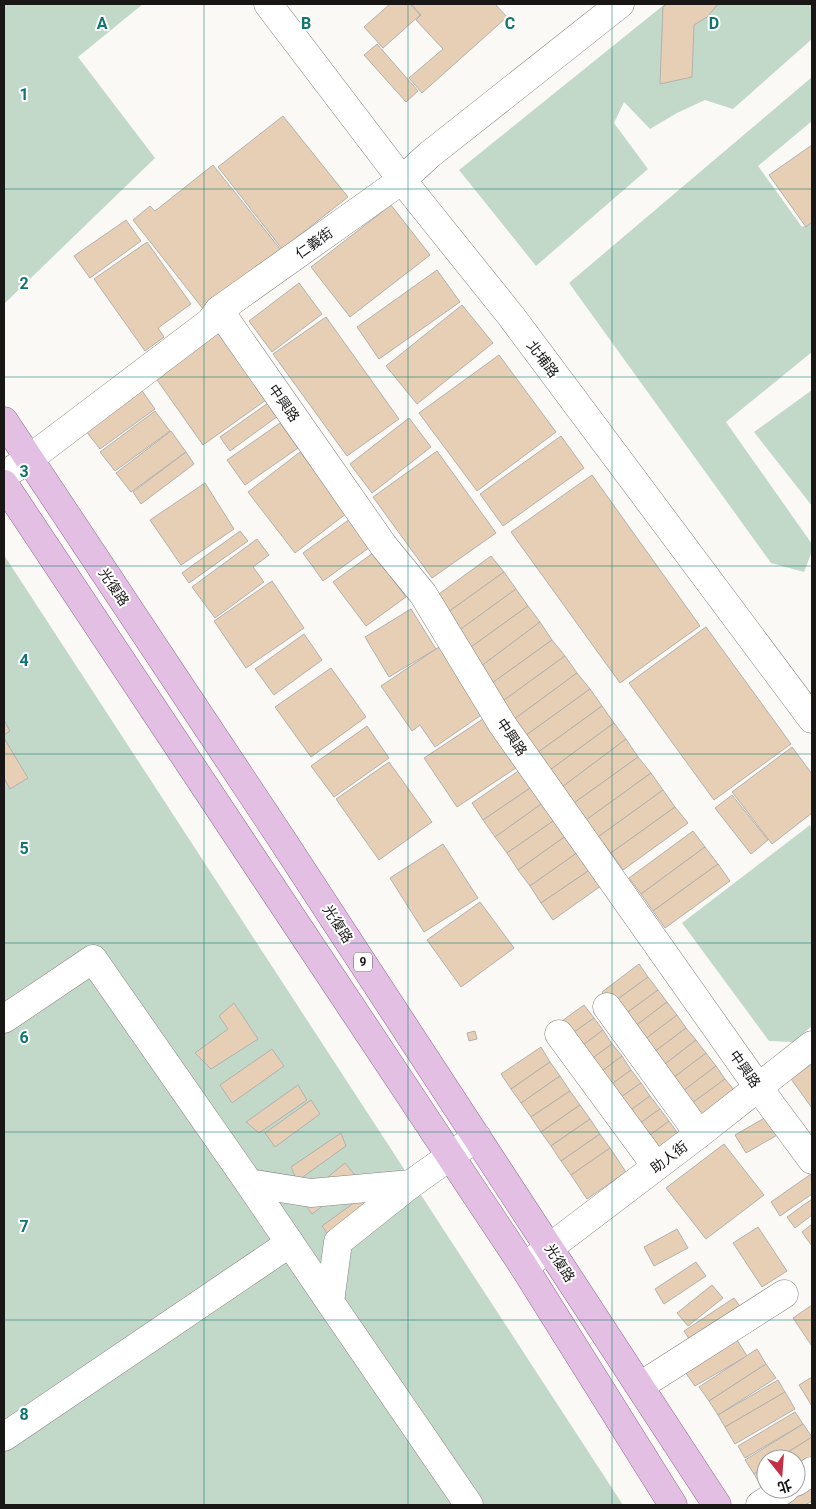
<svg xmlns="http://www.w3.org/2000/svg" width="816" height="1509" font-family="Roboto,'Noto Sans TC',sans-serif">
<rect width="100%" height="100%" fill="#fbf9f6"/>
<g fill="#c2d9ca">
<path d="M4,4H143L78,57L155,158L4,304Z"/>
<path d="M665,4H812V39L733,109L705,100L677,113L650,129L624,102L614,123L648,169L536,266L459,170Z"/>
<path d="M812,77V121L758,166L802,227L812,221V352L726,422L812,544V551L804,572L771,563L569,283Z"/>
<path d="M812,390V506L754,432Z"/>
<path d="M4,555L623,1505H4Z"/>
<path d="M810,825L812,828V1026L793,1042L769,1041L682,923Z"/>
</g>
<g fill="#e6cfb5" stroke="#b3b1ae">
<path d="M390,4H410L420,15L383,48L364,27Z"/>
<path d="M411,4H495L507,17L422,93L409,78L443,49L416,20L421,15Z"/>
<path d="M667,4H718L707,17L694,25L692,77L660,84L663,7Z"/>
<path d="M377,44L418,91L406,102L364,55Z"/>
<path d="M283,116L348,197L282,249L218,167Z"/>
<path d="M812,145V222L806,227L769,175Z"/>
<path d="M213,165L281,250L204,310L133,220L150,206L155,211Z"/>
<path d="M391,205L430,255L350,317L311,267Z"/>
<path d="M126,220L141,241L90,278L74,256Z"/>
<path d="M147,242L191,304L158,328L164,337L145,351L94,279Z"/>
<path d="M437,270L460,302L379,359L357,327Z"/>
<path d="M299,283L322,314L272,352L249,321Z"/>
<path d="M462,305L493,343L417,404L386,366Z"/>
<path d="M326,317L399,419L347,456L273,354Z"/>
<path d="M217,332L266,400L203,445L155,377Z"/>
<path d="M499,355L556,432L477,491L419,413Z"/>
<path d="M140,388L155,409L100,449L85,430Z"/>
<path d="M268,403L278,416L230,451L220,437Z"/>
<path d="M155,411L170,431L115,471L100,452Z"/>
<path d="M409,418L431,447L372,493L350,464Z"/>
<path d="M280,423L298,448L245,485L227,460Z"/>
<path d="M171,431L186,452L131,492L116,473Z"/>
<path d="M561,436L584,468L503,526L480,494Z"/>
<path d="M437,451L496,533L432,578L373,497Z"/>
<path d="M186,452L194,464L141,504L133,492Z"/>
<path d="M300,452L347,513L295,553L248,492Z"/>
<path d="M592,475L700,626L620,683L511,532Z"/>
<path d="M205,483L234,529L181,565L150,520Z"/>
<path d="M350,519L370,547L323,581L303,553Z"/>
<path d="M240,531L248,541L189,583L182,573Z"/>
<path d="M257,539L269,555L253,567L264,582L215,618L192,587Z"/>
<path d="M373,553L406,597L366,626L333,582Z"/>
<path d="M491,556L504,572L444,615L432,599Z"/>
<path d="M504,572L516,589L457,632L444,615Z"/>
<path d="M272,581L304,628L246,668L214,621Z"/>
<path d="M516,589L528,606L464,652L451,636Z"/>
<path d="M528,606L540,622L476,670L464,652Z"/>
<path d="M411,609L436,649L389,677L365,637Z"/>
<path d="M540,622L552,640L488,686L476,670Z"/>
<path d="M706,627L791,744L714,800L629,683Z"/>
<path d="M304,634L322,660L274,695L255,669Z"/>
<path d="M552,640L565,656L500,703L488,686Z"/>
<path d="M442,645L487,711L435,747L420,725L412,731L381,686Z"/>
<path d="M565,656L577,673L513,720L500,703Z"/>
<path d="M331,668L366,717L311,757L275,707Z"/>
<path d="M577,673L590,689L525,736L513,720Z"/>
<path d="M590,689L602,706L537,753L525,736Z"/>
<path d="M602,706L614,723L550,770L537,753Z"/>
<path d="M489,715L522,764L457,807L424,758Z"/>
<path d="M4,720L10,731L4,735Z"/>
<path d="M614,723L626,739L562,787L550,770Z"/>
<path d="M367,726L389,758L334,797L311,766Z"/>
<path d="M4,738L28,778L10,789L4,778Z"/>
<path d="M626,739L638,757L574,803L562,787Z"/>
<path d="M792,747L812,774V813L772,844L732,792Z"/>
<path d="M638,757L651,773L586,820L574,803Z"/>
<path d="M389,762L432,822L379,860L336,799Z"/>
<path d="M524,767L536,784L483,820L472,803Z"/>
<path d="M651,773L663,790L598,837L586,820Z"/>
<path d="M536,784L547,800L495,837L483,820Z"/>
<path d="M663,790L675,807L611,853L598,837Z"/>
<path d="M732,795L768,840L751,854L715,808Z"/>
<path d="M547,800L559,817L507,853L495,837Z"/>
<path d="M675,807L688,823L623,870L611,853Z"/>
<path d="M559,817L570,833L518,870L507,853Z"/>
<path d="M693,831L705,847L641,894L629,878Z"/>
<path d="M570,833L581,850L530,886L518,870Z"/>
<path d="M443,844L478,898L424,932L390,878Z"/>
<path d="M705,847L718,864L653,911L641,894Z"/>
<path d="M581,850L594,867L541,903L530,886Z"/>
<path d="M718,864L730,881L665,928L653,911Z"/>
<path d="M594,867L605,883L553,920L541,903Z"/>
<path d="M480,902L514,948L461,987L427,940Z"/>
<path d="M639,964L648,977L611,1004L602,992Z"/>
<path d="M648,977L658,990L621,1017L611,1004Z"/>
<path d="M658,990L667,1002L630,1030L621,1017Z"/>
<path d="M667,1002L677,1015L640,1043L630,1030Z"/>
<path d="M234,1003L258,1039L211,1069L195,1053L228,1029L219,1016Z"/>
<path d="M584,1005L594,1018L557,1044L548,1031Z"/>
<path d="M677,1015L686,1028L650,1055L640,1043Z"/>
<path d="M594,1018L603,1030L567,1057L557,1044Z"/>
<path d="M686,1028L696,1040L660,1068L650,1055Z"/>
<path d="M603,1030L612,1044L576,1070L567,1057Z"/>
<path d="M475,1031L477,1039L469,1041L467,1033Z"/>
<path d="M696,1040L706,1053L669,1081L660,1068Z"/>
<path d="M612,1044L622,1056L586,1083L576,1070Z"/>
<path d="M541,1047L550,1062L511,1089L501,1074Z"/>
<path d="M272,1049L284,1066L232,1103L220,1085Z"/>
<path d="M706,1053L716,1066L679,1094L669,1081Z"/>
<path d="M622,1056L631,1070L595,1096L586,1083Z"/>
<path d="M550,1062L560,1076L521,1103L511,1089Z"/>
<path d="M812,1064V1108L791,1079Z"/>
<path d="M716,1066L725,1079L688,1106L679,1094Z"/>
<path d="M631,1070L641,1083L604,1109L595,1096Z"/>
<path d="M560,1076L570,1091L531,1117L521,1103Z"/>
<path d="M725,1079L735,1091L698,1119L688,1106Z"/>
<path d="M641,1083L650,1096L614,1122L604,1109Z"/>
<path d="M298,1085L307,1100L259,1133L246,1122Z"/>
<path d="M570,1091L580,1105L541,1132L531,1117Z"/>
<path d="M650,1096L660,1109L623,1135L614,1122Z"/>
<path d="M311,1100L320,1114L275,1147L265,1133Z"/>
<path d="M580,1105L590,1119L551,1146L541,1132Z"/>
<path d="M660,1109L669,1121L633,1148L623,1135Z"/>
<path d="M768,1116L779,1134L746,1153L735,1135Z"/>
<path d="M590,1119L600,1134L561,1161L551,1146Z"/>
<path d="M669,1121L679,1135L642,1161L633,1148Z"/>
<path d="M341,1133L346,1146L297,1181L291,1167Z"/>
<path d="M600,1134L610,1148L571,1175L561,1161Z"/>
<path d="M724,1144L764,1195L706,1239L666,1188Z"/>
<path d="M610,1148L626,1172L587,1199L571,1175Z"/>
<path d="M345,1163L358,1179L312,1214L301,1199Z"/>
<path d="M811,1174L812,1194L780,1216L771,1202Z"/>
<path d="M369,1192L389,1219L342,1254L322,1226Z"/>
<path d="M812,1199V1215L795,1228L787,1217Z"/>
<path d="M812,1224V1246L802,1232Z"/>
<path d="M758,1227L787,1271L762,1287L733,1243Z"/>
<path d="M677,1229L688,1248L654,1266L644,1247Z"/>
<path d="M696,1262L706,1276L664,1304L655,1289Z"/>
<path d="M712,1285L723,1298L688,1326L677,1313Z"/>
<path d="M734,1298L742,1309L692,1343L684,1331Z"/>
<path d="M812,1305V1346L793,1318Z"/>
<path d="M737,1340L747,1356L695,1386L685,1372Z"/>
<path d="M757,1349L766,1364L709,1401L699,1387Z"/>
<path d="M766,1364L776,1378L718,1415L709,1401Z"/>
<path d="M812,1377V1406L799,1385Z"/>
<path d="M778,1380L785,1392L725,1427L718,1415Z"/>
<path d="M785,1392L795,1409L735,1444L725,1427Z"/>
<path d="M795,1412L803,1424L745,1458L738,1446Z"/>
<path d="M803,1424L812,1437L777,1459H766V1466L754,1474L745,1460Z"/>
<path d="M812,1437V1458L796,1468V1459H777Z"/>
<path d="M766,1466V1487L763,1489L754,1474Z"/>
<path d="M812,1480V1501L805,1505H772Z"/>
</g>
<g fill="none" stroke-linecap="round" stroke-linejoin="round">
<g stroke="#858381" stroke-width="29">
<g id="minor">
<path d="M268,4L402,180L511,316L812,719"/>
<path d="M219,310L383,545L423,594L502,724L758,1087L812,1160"/>
<path d="M4,475L29,459L210,322L219,310L402,180L429,155L620,4"/>
<path d="M607,1007L699,1134"/>
<path d="M4,1019L93,959L249,1183L311,1193L411,1184"/>
<path d="M559,1034L656,1166"/>
<path d="M249,1183L330,1302"/>
<path d="M524,1267L699,1134L812,1045"/>
<path d="M640,1386L784,1294"/>
<path d="M4,1437L290,1243"/>
<path d="M796,1482L812,1471"/>
<path d="M469,1505L330,1302L338,1242L411,1184L477,1137"/>
<path d="M760,1505L785,1489"/>
</g>
</g>
<g stroke="#906a8f" stroke-width="29">
<g id="major">
<path d="M4,421L279,835L717,1505"/>
<path d="M4,484L524,1267L673,1505"/>
</g>
</g>
<use href="#minor" stroke="#fff" stroke-width="28"/>
<use href="#major" stroke="#e3c0e3" stroke-width="28"/>
</g>
<path fill="none" stroke="#0f766e" stroke-width="1" stroke-opacity="0.55" d="M204,4V1505M408,4V1505M612,4V1505M4,189H812M4,377H812M4,566H812M4,754H812M4,943H812M4,1132H812M4,1320H812"/>
<g text-anchor="middle" dominant-baseline="central" stroke-width="4" stroke-linejoin="round" paint-order="stroke">
<rect fill="#fff" stroke="#5d5d5c" stroke-width="1" x="354" y="952.5" width="18" height="19" rx="4"/>
<g font-size="12" font-weight="bold" fill="#181716">
<text x="363" y="962">9</text>
</g>
<g font-size="14" fill="#181716" stroke="#fff">
<text transform="translate(314 243) rotate(-35)">仁義街</text>
<text transform="translate(543 359) rotate(53)">北埔路</text>
<text transform="translate(284 403) rotate(55)">中興路</text>
<text transform="translate(114 587) rotate(56)">光復路</text>
<text transform="translate(512 737) rotate(56)">中興路</text>
<text transform="translate(338 924) rotate(57)">光復路</text>
<text transform="translate(745 1069) rotate(55)">中興路</text>
<text transform="translate(669 1157) rotate(-37)">助人街</text>
<text transform="translate(560 1263) rotate(57)">光復路</text>
</g>
</g>
<g font-size="16" text-anchor="middle" font-weight="bold" fill="#0f766e" stroke="#fff" stroke-width="4" stroke-linejoin="round" paint-order="stroke">
<text x="102" y="29">A</text>
<text x="306" y="29">B</text>
<text x="510" y="29">C</text>
<text x="714" y="29">D</text>
<text x="24" y="100">1</text>
<text x="24" y="289">2</text>
<text x="24" y="477">3</text>
<text x="24" y="666">4</text>
<text x="24" y="854">5</text>
<text x="24" y="1043">6</text>
<text x="24" y="1232">7</text>
<text x="24" y="1420">8</text>
</g>
<rect width="816" height="1509" fill="none" stroke="#181716" stroke-width="10"/>
<g transform="translate(781 1474) rotate(163)"><circle r="24" fill="#ffffff" stroke="#a3a2a2"/>
<path d="M0-4L9 19L0 12L-9 19Z" fill="#c13046"/>
<text y="-8" font-size="14" font-weight="bold" text-anchor="middle" fill="#181716">北</text>
</g>
</svg>
